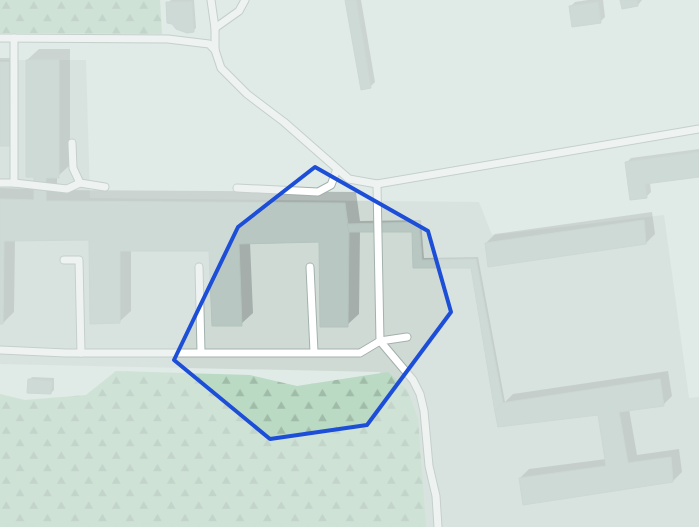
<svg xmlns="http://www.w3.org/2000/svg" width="699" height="527" font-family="'Sofia Sans Condensed',sans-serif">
<defs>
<pattern id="forest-firs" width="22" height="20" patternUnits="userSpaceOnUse" patternTransform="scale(1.25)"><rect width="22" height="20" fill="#badac4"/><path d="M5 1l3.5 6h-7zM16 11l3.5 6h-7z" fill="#a0bca9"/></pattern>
</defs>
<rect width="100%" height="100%" fill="#e0eae6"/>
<path fill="#cfdad5" d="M0,60H86L90,198L479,202L492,235L664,215L689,398L699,397V527H415L380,372L0,364Z"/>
<g fill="url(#forest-firs)">
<path d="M0,0H160L162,34L0,33Z"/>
<path d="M116,371L250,375L297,386L388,372L408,391L418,419L426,527H0V394L25,400L86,395Z"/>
</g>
<g fill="#0003">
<path d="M171,0H194L196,28L193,31L168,3Z"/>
<path d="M346,0H361L375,82L371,86L362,88Z"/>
<path d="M588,0H603L605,17L601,21L573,26L570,7L575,2Z"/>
<path d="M622,0H642L638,5Z"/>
<path d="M39,49H70V165L57,177V190L356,192L360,221L421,220L424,258L478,257L505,402L513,394L668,371L672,396L663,405L629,409L637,455L679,449L682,472L673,481L520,478L529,469L606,459L599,413L499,425L472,267H415L413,231H360L359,314L347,325L320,241L250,242L253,313L241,324L210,250H131V311L119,322L90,239H15L14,312L3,323H0V188L36,189L27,60Z"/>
<path d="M0,58H13L14,140L10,144L0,145Z"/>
<path d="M699,149V176L650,183L651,192L646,197L626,163L631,158Z"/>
<path d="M652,212L655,234L646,243H486L495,234Z"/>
<path d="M32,377L54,378V390L51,393L29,380Z"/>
</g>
<g fill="#b9c7c2" stroke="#b3c3bd">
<path d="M345,0H356L371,88L361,90Z"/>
<path d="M620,0H637L638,6L622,9Z"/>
<path d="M166,2H192L194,32L187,33L176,29L172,24L167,23Z"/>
<path d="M598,2L601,23L572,27L569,6Z"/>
<path d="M26,60H59V178H46V201L345,203L349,232L348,327H320L319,242L239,244L242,326H212L209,251H120V323L90,324L89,240L4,241L3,324H0V199L34,200V177H26Z"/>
<path d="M0,62H9L10,146H0Z"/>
<path d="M699,152V177L645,184L647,198L630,200L625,162Z"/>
<path d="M644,220L646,244L488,267L485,243Z"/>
<path d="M419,222L422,260L476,259L504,409L495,412L471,268H413L412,232H349L347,224Z"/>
<path d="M28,379L52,381L51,394L27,393Z"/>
<path d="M660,379L664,406L619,412L628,463L671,457L673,482L523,505L519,478L606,466L598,415L498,427L495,412L502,403Z"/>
</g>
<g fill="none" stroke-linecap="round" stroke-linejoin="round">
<g stroke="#a3b1ad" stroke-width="9">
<g id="lane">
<path d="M215,28L239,11L245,0"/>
<path d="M0,38L168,39L209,44L215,50"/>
<path d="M72,143L73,168L80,183L105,187"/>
<path d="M0,183H14V38"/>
<path d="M14,183L67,189L80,183"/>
<path d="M377,184L699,129"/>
<path d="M237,188L318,192L331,185L337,169"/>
<path d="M64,260H79L81,353"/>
<path d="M199,267L201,352"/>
<path d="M310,267L314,352"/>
<path d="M380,341L413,380L420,394L424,411L429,466L436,496L438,527"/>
<path d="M380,341L407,337"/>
<path d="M0,350L66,353H360L380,341L377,184L349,179L284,122L247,94L221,68L215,50V28L211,0"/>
</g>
</g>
<use href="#lane" stroke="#fff" stroke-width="7"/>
</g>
<path d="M0 0H699V527H0ZM315,167L428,231L451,312L367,425L270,439L174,360L238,227Z" fill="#e0eae6" fill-opacity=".55" fill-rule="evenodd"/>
<path fill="none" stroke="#1d4ed8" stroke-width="4" stroke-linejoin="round" d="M315,167L428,231L451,312L367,425L270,439L174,360L238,227Z"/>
</svg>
